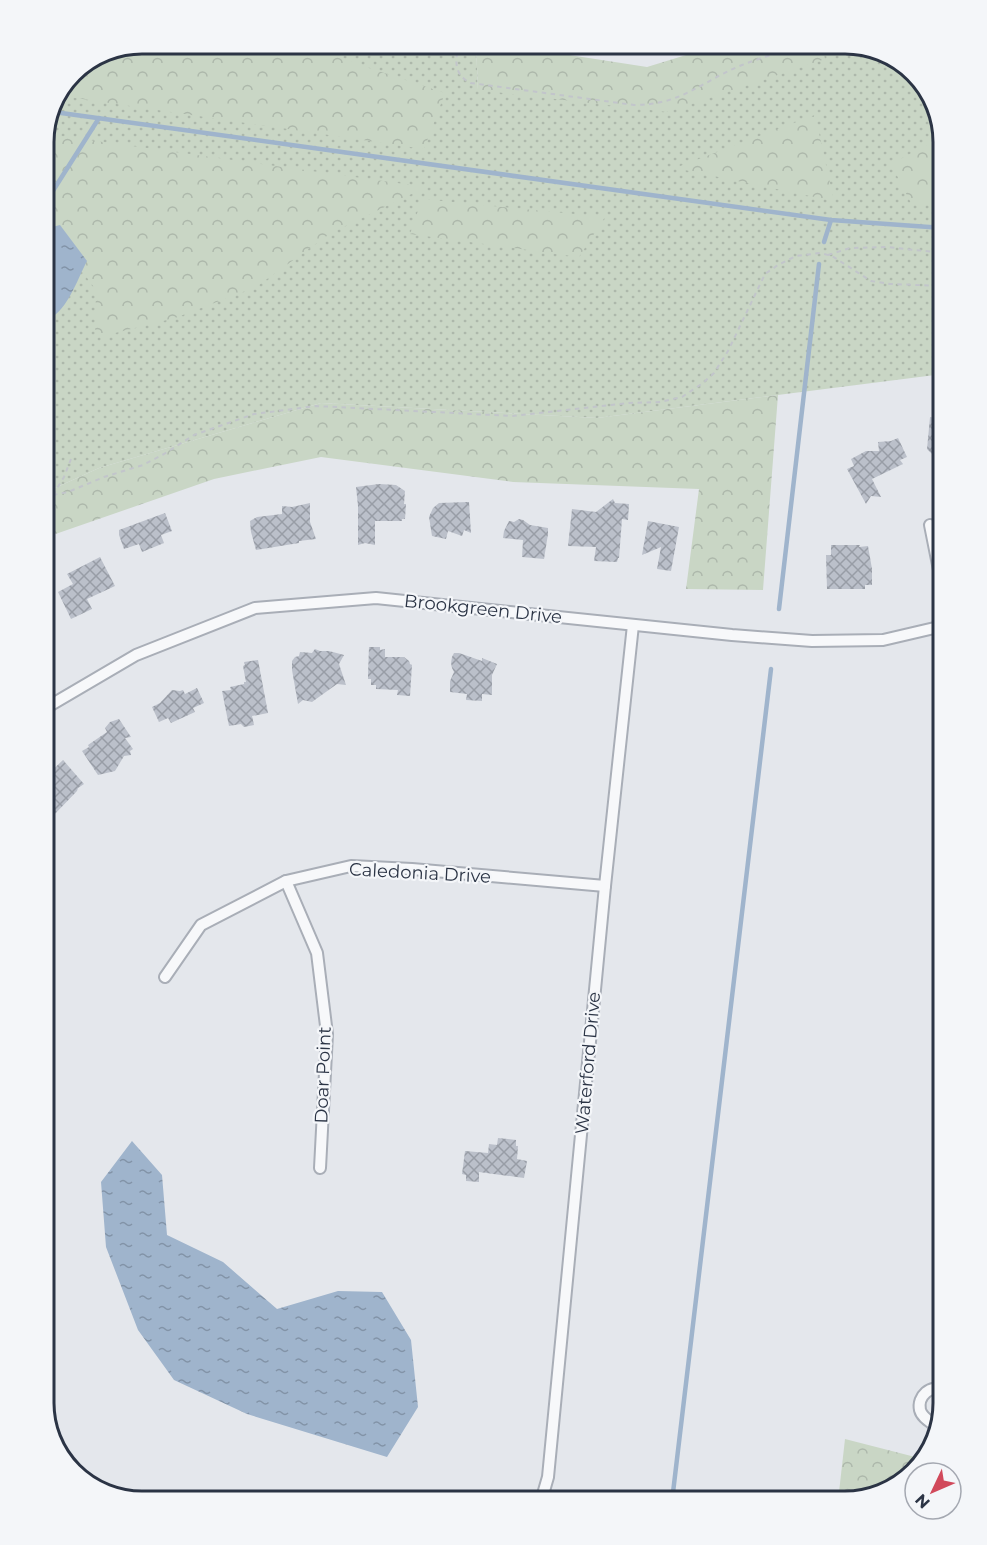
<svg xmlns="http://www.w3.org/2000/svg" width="987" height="1545" font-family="Montserrat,sans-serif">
<defs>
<pattern id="grass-dots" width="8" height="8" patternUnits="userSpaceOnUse" patternTransform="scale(1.5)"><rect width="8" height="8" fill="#c9d6c5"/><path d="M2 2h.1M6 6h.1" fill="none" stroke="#adb8ab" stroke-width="1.8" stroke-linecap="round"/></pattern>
<pattern id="forest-crowns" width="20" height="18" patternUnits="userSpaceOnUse" patternTransform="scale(1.5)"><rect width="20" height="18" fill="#c9d6c5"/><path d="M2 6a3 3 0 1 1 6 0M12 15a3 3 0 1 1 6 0" fill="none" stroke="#adb8ab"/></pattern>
<pattern id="water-ripples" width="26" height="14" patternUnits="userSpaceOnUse" patternTransform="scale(1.5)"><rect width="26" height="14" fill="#9fb4cc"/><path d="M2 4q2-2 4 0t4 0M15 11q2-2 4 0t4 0" fill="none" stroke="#8293a7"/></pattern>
<pattern id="building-cross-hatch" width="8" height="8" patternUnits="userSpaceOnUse" patternTransform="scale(1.5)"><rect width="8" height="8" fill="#bbc0ca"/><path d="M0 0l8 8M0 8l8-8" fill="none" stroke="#989da6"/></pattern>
</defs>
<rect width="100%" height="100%" fill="#e4e7ec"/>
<path fill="url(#grass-dots)" d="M142,44H476L478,90L824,59L822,44H852L900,60L933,98L943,142V374L597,418L321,403L99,468L44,493V136L73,72Z"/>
<g fill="url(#forest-crowns)">
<path d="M142,44H312L325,51L369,68L445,93L424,149L62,96L70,77L80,69Z"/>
<path d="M476,44H499L647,67L722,44H822L825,59L667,112L478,90Z"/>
<path d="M815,115L834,201L675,168Z"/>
<path d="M45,134L426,187L331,233L256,287L175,318L95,338L96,290L76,263L44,284Z"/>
<path d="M942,137L943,142V205L911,203L891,164Z"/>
<path d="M422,199L605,217L579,257L410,234Z"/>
<path d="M778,395L763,590L686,589L699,489L513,482L321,457L214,479L44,538V493L99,468L321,403L597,418Z"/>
<path d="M845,1439L923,1459L889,1491L845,1501H838Z"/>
</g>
<g fill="url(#water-ripples)">
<path d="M320,44H347L340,52L324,49Z"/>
<path d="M60,225L87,261C77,280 66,315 44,321V229Z"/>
<path d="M132,1141L162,1175L167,1235L223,1262L277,1309L338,1291L382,1292L411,1340L418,1407L387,1457L247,1414L174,1380L138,1330L106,1247L101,1182Z"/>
</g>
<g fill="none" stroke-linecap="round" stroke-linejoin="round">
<g stroke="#9fb4cc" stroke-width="4.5">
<path d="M54,112L831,220L943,228"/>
<path d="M44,205L99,118"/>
<path d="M824,242L831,220"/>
<path d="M779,609L819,264"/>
<path d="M672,1501L771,669"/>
</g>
</g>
<g fill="url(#building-cross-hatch)">
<path d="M930,417L944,419V457L932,454L927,449Z"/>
<path d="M898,438L907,457L900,460L903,464L872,479L881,497L871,496L866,504L847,469L854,466L851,459L866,451H879L878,442L891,441Z"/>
<path d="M379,484L396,485L405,491L404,504H406L405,519H402V521H375V545L365,543L358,545V506L356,487Z"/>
<path d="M613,499L615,503L629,504L628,520L622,519L619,558H618L617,562L594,561L596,547L568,546L572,509L596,512Z"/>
<path d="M469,502L471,533L464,530L462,536L448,531L446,539L432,536L429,517L433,508L439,503Z"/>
<path d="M310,503V522L316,539L299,541V543L256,550L251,532L250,521L257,517L282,514V506L292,507Z"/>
<path d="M165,513L172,531L161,535L164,543L142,552L139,544L124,549L119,535V530Z"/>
<path d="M519,519L523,520L530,525L548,528V534L544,559L522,557L523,540L503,538L504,531L509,521L514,522Z"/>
<path d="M648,521L679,527L671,571L657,569L661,547L642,555Z"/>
<path d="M831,545H860L859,547L868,546L872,569V585H865V589H827L826,555H831Z"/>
<path d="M100,557L115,586L87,599L92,609L71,619L58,592L73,584L67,574Z"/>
<path d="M369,647H380V650L385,649V657H404L409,661L410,664L412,665L410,696L397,695L398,690L376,689V685H371V679H368V674Z"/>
<path d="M315,649L320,651H329L344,655L339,664L346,685L337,684L312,702L303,700L298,704L292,670V661L295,657L299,656L300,652L312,653Z"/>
<path d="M454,653H459L482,661V658L497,664L492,675V695L482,694V701L466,700L467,694L450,692V681L454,672L452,668L451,663L452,657Z"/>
<path d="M258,660L268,713L252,716L254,725L244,727L241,724L229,726L222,691L231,690L230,687L244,684V682H246L243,666L245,665L244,662Z"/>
<path d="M197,688L204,703L193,708L195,712L171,723L168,718L159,722L152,707L160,703L172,690L180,691L183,690L185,694Z"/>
<path d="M119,719L131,737L125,738L133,749L130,751L131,755L124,756L115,771L98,775L82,751L89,747L88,745L107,732L105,728L110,722Z"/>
<path d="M63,760L84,784L78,788L77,791L52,817L44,808V778Z"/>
<path d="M498,1138L516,1140V1146H518L517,1159L527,1161L524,1178L479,1172V1182L466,1181V1175L462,1174L465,1151L488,1153L489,1144L497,1145Z"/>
</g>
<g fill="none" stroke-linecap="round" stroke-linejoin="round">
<g stroke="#a9aeb7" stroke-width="14">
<g id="street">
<path d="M930,525L943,590"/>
<path d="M44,709L136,655L255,608L376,598L732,635L812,641L883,640L943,626"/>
<path d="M286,881L317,953L327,1034L320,1168"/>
<path d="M165,977L201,925L286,881L351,866L412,869L605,886"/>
<path d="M937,1427C931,1422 922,1418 920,1410C917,1396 931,1384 943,1390"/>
<path d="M541,1501L548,1477L605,886L633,625"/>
</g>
</g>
<g stroke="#c2c5cb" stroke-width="2" stroke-dasharray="4.5 4.5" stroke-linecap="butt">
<path d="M460,44C454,59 454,76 471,83L634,105C682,105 702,81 742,65C758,59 775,53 792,50C802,48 809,48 819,44"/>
<path d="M828,255L850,248L888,247L943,253"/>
<path d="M44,494L53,495L68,492L104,477L143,465L164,454L194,435L254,414L316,406L512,416L629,403L660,402L682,397L703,383L714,373L728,351L765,274L778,265L796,256L820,253L832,256L871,281L890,284L943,286"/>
<path d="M53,495L64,477L71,459"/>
</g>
<use href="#street" stroke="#f7f8fa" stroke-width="10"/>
</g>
<g text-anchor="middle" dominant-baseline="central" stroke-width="4.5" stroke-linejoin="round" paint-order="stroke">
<g font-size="18" fill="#2b3445" stroke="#f4f6f9">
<text transform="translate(483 609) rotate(6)">Brookgreen Drive</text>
<text transform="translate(420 873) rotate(3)">Caledonia Drive</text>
<text transform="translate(588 1063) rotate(-85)">Waterford Drive</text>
<text transform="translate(323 1075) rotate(-88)">Doar Point</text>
</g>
</g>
<path d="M0 0H987V1545H0ZM142 54H845A88 88 0 0 1 933 142V1403A88 88 0 0 1 845 1491H142A88 88 0 0 1 54 1403V142A88 88 0 0 1 142 54Z" fill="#f4f6f9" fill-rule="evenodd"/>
<path fill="none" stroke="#2b3445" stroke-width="3" d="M142 54H845A88 88 0 0 1 933 142V1403A88 88 0 0 1 845 1491H142A88 88 0 0 1 54 1403V142A88 88 0 0 1 142 54Z"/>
<g transform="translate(933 1491) rotate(226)"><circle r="28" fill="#f4f6f9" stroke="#a4a8b1" stroke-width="1.5"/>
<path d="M0-4.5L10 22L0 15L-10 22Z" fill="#d1495b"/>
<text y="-9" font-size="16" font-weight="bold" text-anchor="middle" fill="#2b3445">N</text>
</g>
</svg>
